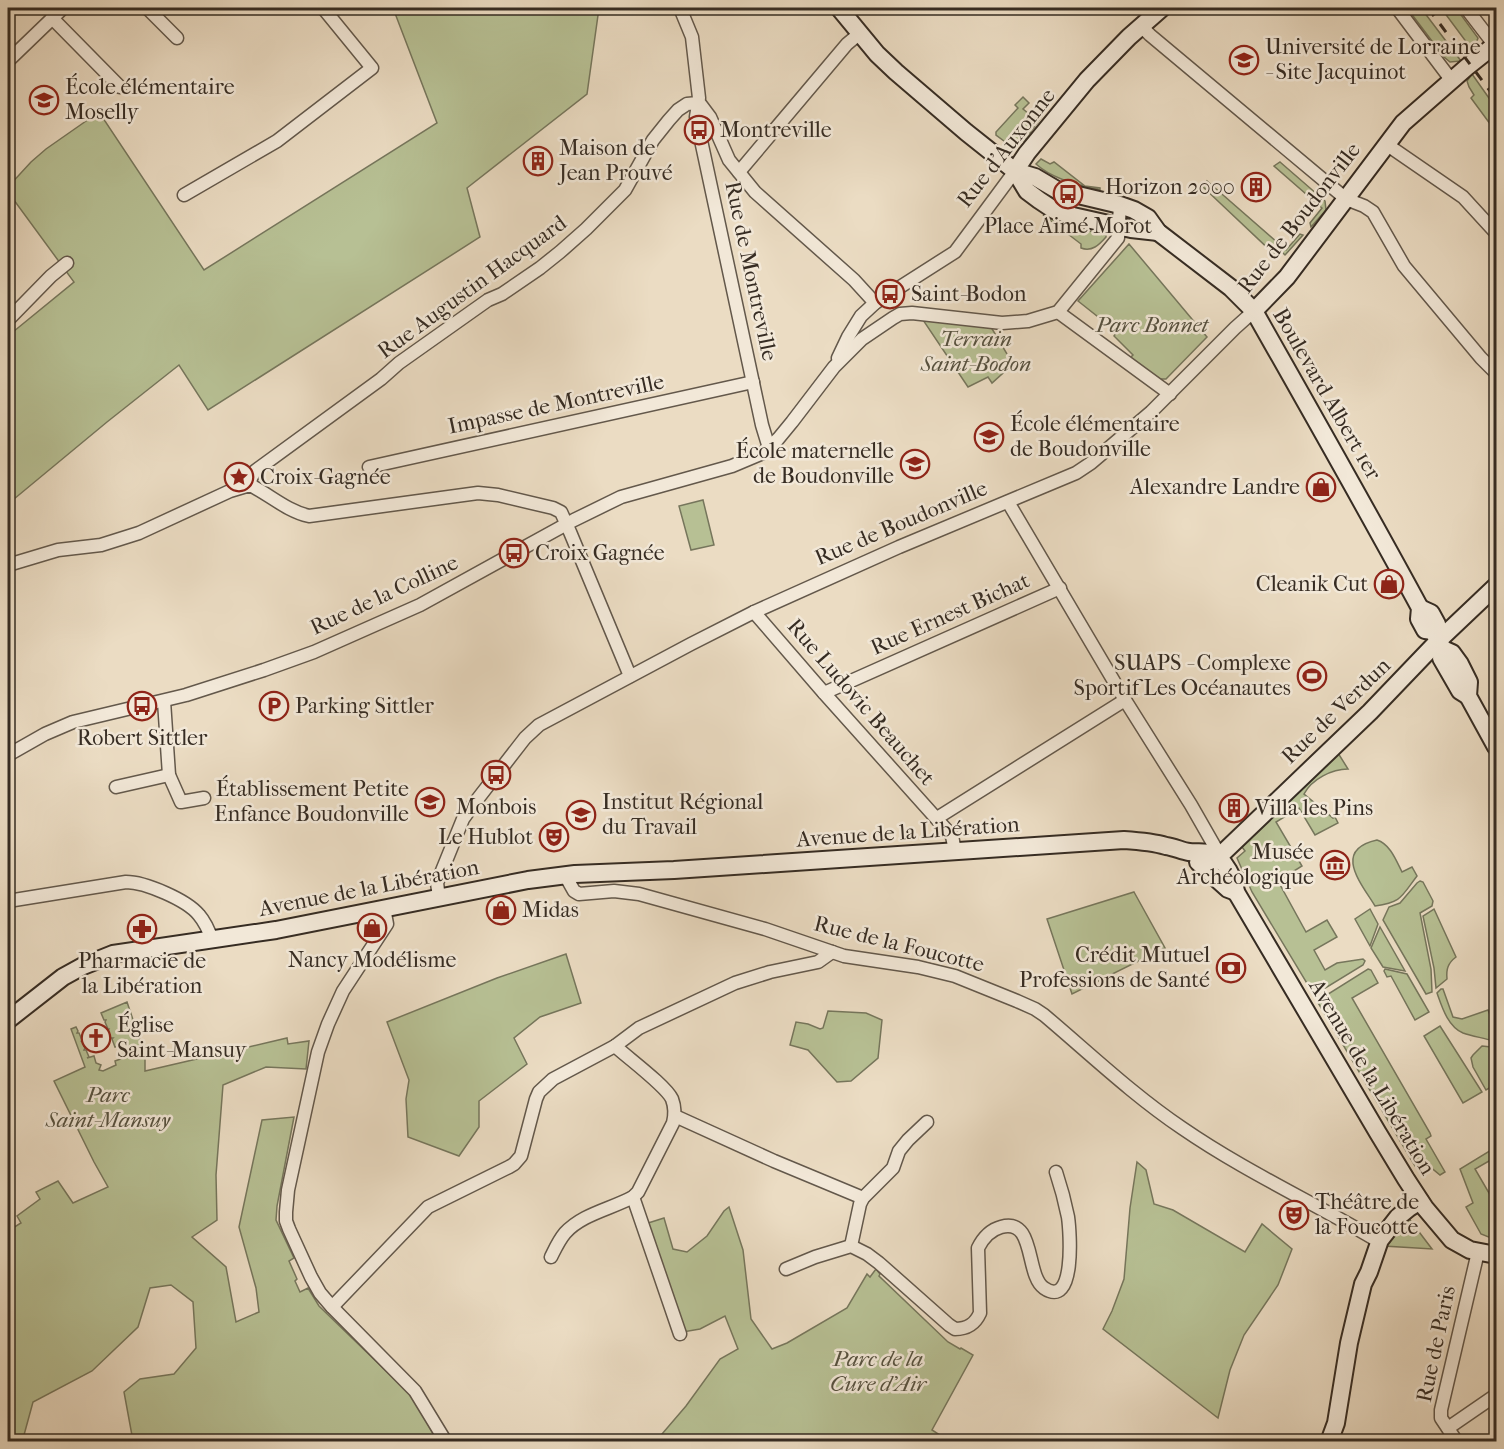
<svg xmlns="http://www.w3.org/2000/svg" width="1504" height="1449" font-family="'IM FELL French Canon',serif">
<rect width="100%" height="100%" fill="#ebdcc3"/>
<filter id="stains"><feTurbulence type="fractalNoise" baseFrequency=".00333" numOctaves="4"/><feColorMatrix values="0 0 0 0 .2 0 0 0 0 .09 0 0 0 0 .02 0 0 0 .5 -.17"/></filter>
<radialGradient id="worn" r=".72"><stop offset=".6" stop-color="#630" stop-opacity="0"/><stop offset="1" stop-color="#630" stop-opacity=".3"/></radialGradient>
<g fill="#b7c094" stroke="#76765c" stroke-width="1.5">
<path d="M393,8H599L587,94L467,188L480,237L208,410L179,365L107,422L8,504V336L74,282L8,192V187L31,162L46,149L99,112L204,270L437,123Z"/>
<path d="M1407,8H1421L1461,61L1450,62L1444,57Z"/>
<path d="M1441,8H1456L1478,38L1473,51Z"/>
<path d="M1472,74L1496,108V132L1471,98L1474,95L1469,87L1467,81Z"/>
<path d="M1023,97L1029,103L1023,109L1034,118L1040,113L1042,116L1024,141L1008,144L996,135V132L1018,108L1015,105Z"/>
<path d="M1041,159L1050,164L1054,162L1085,186L1100,188V190C1077,184 1054,180 1036,164Z"/>
<path d="M1280,162L1325,201L1326,210L1311,227L1310,223L1322,208L1274,166Z"/>
<path d="M1207,181L1286,250L1300,234L1303,235L1285,255L1279,249L1274,254L1203,187Z"/>
<path d="M1043,215C1064,226 1079,230 1102,233L1106,235V237C1099,245 1092,252 1081,248V244Z"/>
<path d="M1129,244L1207,337L1166,379H1160L1130,358L1133,355L1114,336L1117,332L1078,301Z"/>
<path d="M923,320L991,327L1013,364L992,383L988,377L968,387Z"/>
<path d="M703,500L714,545L691,550L679,506Z"/>
<path d="M1338,753L1348,769C1332,769 1312,779 1304,794L1333,818L1335,817L1338,823L1315,835L1299,808L1276,822L1302,866L1278,881L1306,932L1327,920L1337,937L1314,950L1325,970L1337,963L1363,959L1365,961L1363,965L1314,995L1252,892L1237,858L1245,851L1242,847Z"/>
<path d="M1377,840C1390,844 1396,860 1402,872L1412,867L1417,876C1401,897 1402,902 1375,906C1361,883 1332,850 1377,840Z"/>
<path d="M1420,881L1423,882L1433,901L1432,906L1420,913L1431,969L1432,992L1426,994L1383,920L1389,907L1400,903L1417,883Z"/>
<path d="M1134,892L1165,948L1072,994L1047,919Z"/>
<path d="M1370,909L1378,924L1370,946L1355,919Z"/>
<path d="M1434,909L1456,957C1448,963 1446,969 1447,979L1436,988L1434,968L1423,916Z"/>
<path d="M1380,927L1405,971L1383,967L1371,948Z"/>
<path d="M566,954L581,1003L540,1017L514,1038L527,1064L479,1101V1127L459,1156L408,1137L406,1099L409,1080L387,1022L497,978Z"/>
<path d="M1368,969L1371,970L1378,983L1352,998L1430,1133L1431,1136L1426,1139L1445,1172L1440,1175L1423,1161L1415,1166L1317,1001Z"/>
<path d="M1385,969L1407,974L1429,1012L1415,1020L1391,976L1387,977L1384,971Z"/>
<path d="M1441,989H1443L1453,1017L1462,1019L1488,1010L1490,1015L1496,1012V1042C1486,1038 1474,1037 1463,1033C1448,1027 1442,1007 1437,993Z"/>
<path d="M127,1002L145,1055V1071L287,1038L288,1044L309,1041L306,1069L266,1067L223,1085L216,1175L217,1220L192,1237L226,1267L236,1322L259,1312L256,1288L239,1227L262,1120L294,1117L277,1206L276,1220L294,1258L289,1261L297,1279L295,1281L300,1292L308,1288L319,1306L413,1397L437,1441H133L124,1392L140,1379L174,1374L196,1348L193,1302L171,1285L150,1288L138,1327L92,1371L33,1402L24,1435L26,1441H8V1231L21,1223L17,1216L40,1199L36,1192L58,1181L73,1203L108,1187L94,1162L54,1081L85,1067L71,1029L76,1027L78,1031L77,1033H79L82,1040L81,1042L82,1041L85,1048L84,1050H86L89,1057L87,1058L94,1056L96,1063L101,1065L99,1070L103,1071L116,1065L115,1061L126,1057L121,1045L115,1047L112,1039L113,1038H111L108,1031L109,1029H108L105,1022L106,1020H104L101,1013Z"/>
<path d="M828,1011L866,1013L882,1020L878,1058L851,1081L837,1082L808,1050L790,1045L796,1022L808,1024L820,1029L823,1028Z"/>
<path d="M1440,1026L1482,1092L1463,1103L1424,1036Z"/>
<path d="M1482,1046L1491,1047L1496,1052V1084L1486,1090L1473,1067L1471,1058L1473,1055Z"/>
<path d="M1496,1147V1157L1475,1169L1496,1205V1240L1481,1234L1466,1207L1473,1203L1460,1169Z"/>
<path d="M1137,1162L1146,1170L1154,1204L1173,1210L1245,1252L1262,1224L1292,1249L1278,1285L1244,1335L1230,1370L1218,1418L1103,1329L1112,1311L1124,1279L1130,1208Z"/>
<path d="M729,1207L743,1250L751,1319L772,1349L787,1343L847,1308L867,1274L870,1277L876,1269L880,1274L879,1276L948,1342L960,1349L961,1348L973,1355L932,1430L949,1441H656L686,1406L720,1359L738,1349L725,1316L700,1329L683,1332L645,1224L664,1218L673,1249L687,1252L707,1236L724,1211Z"/>
<path d="M1407,1216L1432,1249L1384,1246L1399,1229Z"/>
</g>
<g fill="none" stroke-linecap="round" stroke-linejoin="round">
<g stroke="#63584b" stroke-width="15">
<g id="street">
<path d="M147,8L177,38"/>
<path d="M680,8L692,37L699,98L696,117L762,425L769,448"/>
<path d="M1397,8L1452,81"/>
<path d="M1466,8L1496,47"/>
<path d="M52,18L120,87"/>
<path d="M1141,26L1150,35L1339,193L1346,199L1364,206L1373,212L1404,266L1481,358L1496,373"/>
<path d="M8,61L63,8"/>
<path d="M698,103L701,105L710,117L729,160L755,192L854,280L875,303"/>
<path d="M1386,144L1463,197L1496,233"/>
<path d="M739,172L847,44L859,34"/>
<path d="M184,195L277,141L372,68L323,8"/>
<path d="M1058,312L1170,394"/>
<path d="M8,320L51,276L67,263"/>
<path d="M838,358L848,337L861,316L875,303L955,252L1015,171"/>
<path d="M369,467L753,382"/>
<path d="M250,485L251,478L255,471L381,379L399,363L488,300L502,294L540,268L560,252L586,229L625,190L653,140L669,120L678,110L687,104L698,103"/>
<path d="M1008,502L1125,700L1191,805L1215,847L1218,857"/>
<path d="M8,565L58,550L101,545L139,533L230,491L250,485C270,495 287,511 309,516L478,493L498,495L553,508L561,512L570,532L630,676"/>
<path d="M754,612L824,693L952,836L955,851"/>
<path d="M824,693L1060,588"/>
<path d="M164,701L169,775L181,802L204,798"/>
<path d="M8,755L45,734L73,722L186,695L264,670L314,652L420,605L574,520L621,497L732,466L763,453L778,439L792,422L834,367L862,339L893,318L900,314L912,313L1002,323L1028,321L1058,312L1118,238L1120,205"/>
<path d="M116,787L169,775"/>
<path d="M937,818L1125,700"/>
<path d="M565,875L574,891L579,894L614,891L639,894L765,929L844,956L918,967L955,976L1017,1001L1035,1009L1044,1015C1089,1053 1133,1095 1182,1128C1243,1170 1310,1201 1373,1238L1380,1240"/>
<path d="M439,897L437,883L463,819L473,805L525,738L539,725L691,644L754,612L899,547L1076,473L1091,463L1151,412L1235,328L1254,311"/>
<path d="M8,901L126,882C145,882 187,900 199,915C205,922 209,931 212,940"/>
<path d="M384,908L387,924L343,991L328,1024L318,1052L288,1190L286,1212V1221L289,1229L311,1277L320,1293L332,1307L415,1391L446,1442"/>
<path d="M675,1116L774,1161L863,1198"/>
<path d="M633,1197L680,1334"/>
<path d="M851,1246L860,1204L863,1198L893,1168L899,1151L908,1140L927,1122"/>
<path d="M551,1257C555,1249 559,1240 565,1233C582,1214 611,1209 633,1197L638,1192L673,1123C675,1115 675,1107 672,1099C666,1086 628,1058 615,1046"/>
<path d="M786,1269L815,1257L851,1246L867,1254L879,1263L949,1325L955,1329C968,1329 975,1324 980,1313L978,1248C983,1238 990,1230 1001,1227C1036,1217 1025,1275 1044,1288C1076,1310 1070,1231 1068,1217C1065,1202 1061,1187 1056,1172"/>
<path d="M332,1307L428,1207L509,1167L514,1164L521,1156L536,1099L539,1092L553,1079L615,1046L639,1028L735,983L770,972L818,962L832,952"/>
<path d="M1448,1428L1496,1395"/>
<path d="M1457,1442L1441,1418V1410L1478,1252"/>
</g>
</g>
<g stroke="#362c23" stroke-width="20">
<g id="secondary">
<path d="M839,8L877,54L896,72L966,132L1015,171L1027,191L1039,200L1054,210L1073,216L1131,229L1158,232"/>
<path d="M1015,171L1035,177L1057,190L1120,205L1134,210L1148,218L1158,232L1231,288L1254,311C1310,410 1366,508 1420,608L1419,619L1425,630L1433,631"/>
<path d="M1015,171L1027,153L1087,80L1129,37L1162,8"/>
<path d="M1254,311L1287,277L1403,123L1467,67L1496,44"/>
<path d="M1420,608L1431,613L1437,624L1433,631L1443,649L1452,653L1460,664L1469,682L1468,696L1496,747"/>
<path d="M1443,649L1441,658L1460,691L1468,696"/>
<path d="M1198,862L1228,889L1236,892"/>
<path d="M1206,869L1370,712L1438,641L1496,586"/>
<path d="M8,1020L63,977L83,966L113,954L276,930L528,880L575,874L674,870L1124,840C1139,841 1153,842 1166,846C1174,847 1182,851 1189,852C1197,853 1204,851 1212,854C1225,859 1235,880 1236,892L1378,1133L1406,1179L1425,1208L1452,1240L1470,1250L1496,1255"/>
<path d="M1329,1442L1336,1423L1349,1343L1363,1284L1369,1272L1380,1240L1398,1217L1409,1208L1420,1201"/>
</g>
</g>
<use href="#street" stroke="#f2e8d8" stroke-width="12"/>
<use href="#secondary" stroke="#f2e8d8" stroke-width="16"/>
<path stroke="#362c23" stroke-width="3" stroke-dasharray="10 10" stroke-linecap="butt" d="M1428,8L1496,99"/>
</g>
<defs>
<g id="university-ring" transform="scale(1.5)"><circle r="9.5" fill="#f2e8d8" stroke="#8f2418" stroke-width="1.5"/><path d="M0-5L7-2L0 1L-7-2ZM-4 1L0 2.5L4 1V4Q0 6-4 4Z" fill="#8f2418"/></g>
<g id="school-ring" transform="scale(1.5)"><circle r="9.5" fill="#f2e8d8" stroke="#8f2418" stroke-width="1.5"/><path d="M0-5L7-2L0 1L-7-2ZM-4 1L0 2.5L4 1V4Q0 6-4 4Z" fill="#8f2418"/></g>
<g id="bus-ring" transform="scale(1.5)"><circle r="9.5" fill="#f2e8d8" stroke="#8f2418" stroke-width="1.5"/><path d="M-5-6H5V4H4V6H2V4H-2V6H-4V4H-5ZM-3.5-4V0h7V-4ZM-3.5 1.2v1.5H-2V1.2ZM2 1.2v1.5H3.5V1.2Z" fill="#8f2418"/></g>
<g id="building-ring" transform="scale(1.5)"><circle r="9.5" fill="#f2e8d8" stroke="#8f2418" stroke-width="1.5"/><path d="M-4-6H4V6H1V3H-1V6H-4ZM-2.5-4.3h1.7v1.8h-1.7ZM.8-4.3h1.7v1.8H.8ZM-2.5-1h1.7V.8h-1.7ZM.8-1h1.7V.8H.8Z" fill="#8f2418"/></g>
<g id="sight-ring" transform="scale(1.5)"><circle r="9.5" fill="#f2e8d8" stroke="#8f2418" stroke-width="1.5"/><path d="M0-6L1.8-2.2L6-1.7L2.9 1.2L3.7 5.4L0 3.3L-3.7 5.4L-2.9 1.2L-6-1.7L-1.8-2.2Z" fill="#8f2418"/></g>
<g id="shop-ring" transform="scale(1.5)"><circle r="9.5" fill="#f2e8d8" stroke="#8f2418" stroke-width="1.5"/><path d="M-5-2.5h2.3a2.7 3.5 0 0 1 5.4 0H5L5.5 6h-11ZM-1.5-2.5h3a1.5 2.3 0 0 0-3 0Z" fill="#8f2418"/></g>
<g id="stadium-ring" transform="scale(1.5)"><circle r="9.5" fill="#f2e8d8" stroke="#8f2418" stroke-width="1.5"/><path d="M0-5a6.5 5 0 1 0 0 10a6.5 5 0 1 0 0-10ZM-3.5-1.8h7v3.6h-7Z" fill="#8f2418"/></g>
<g id="parking-ring" transform="scale(1.5)"><circle r="9.5" fill="#f2e8d8" stroke="#8f2418" stroke-width="1.5"/><path d="M-3.5-5.5H1a3.5 3.5 0 0 1 0 7H-1V5.5H-3.5ZM-1-3.4V-.6H.8a1.4 1.4 0 0 0 0-2.8Z" fill="#8f2418"/></g>
<g id="theatre-ring" transform="scale(1.5)"><circle r="9.5" fill="#f2e8d8" stroke="#8f2418" stroke-width="1.5"/><path d="M-5-5.5Q0-4 5-5.5V0Q5 5 0 6Q-5 5-5 0ZM-3.3-2.5H-1v1.5H-3.3ZM1-2.5H3.3v1.5H1ZM-2.8 1Q0 5.5 2.8 1Z" fill="#8f2418"/></g>
<g id="museum-ring" transform="scale(1.5)"><circle r="9.5" fill="#f2e8d8" stroke="#8f2418" stroke-width="1.5"/><path d="M0-6L6-3V-2H-6V-3ZM-5-1h2V3h-2ZM-1-1h2V3h-2ZM3-1h2V3H3ZM-6 4H6V6H-6Z" fill="#8f2418"/></g>
<g id="pharmacy-ring" transform="scale(1.5)"><circle r="9.5" fill="#f2e8d8" stroke="#8f2418" stroke-width="1.5"/><path d="M-2-6h4v4h4v4h-4v4h-4v-4h-4v-4h4Z" fill="#8f2418"/></g>
<g id="bank-ring" transform="scale(1.5)"><circle r="9.5" fill="#f2e8d8" stroke="#8f2418" stroke-width="1.5"/><path d="M-6-4H6V4H-6ZM0-2.3a2.3 2.3 0 1 0 0 4.6a2.3 2.3 0 1 0 0-4.6Z" fill="#8f2418"/></g>
<g id="church-ring" transform="scale(1.5)"><circle r="9.5" fill="#f2e8d8" stroke="#8f2418" stroke-width="1.5"/><path d="M-1.2-6h2.4v3.5h3.3v2.4h-3.3V6h-2.4V-.1h-3.3v-2.4h3.3Z" fill="#8f2418"/></g>
</defs>
<g fill-rule="evenodd">
<use href="#university-ring" x="1244" y="60"/>
<use href="#school-ring" x="44" y="100"/>
<use href="#bus-ring" x="699" y="130"/>
<use href="#building-ring" x="538" y="161"/>
<use href="#building-ring" x="1256" y="187"/>
<use href="#bus-ring" x="1068" y="194"/>
<use href="#bus-ring" x="890" y="294"/>
<use href="#school-ring" x="989" y="437"/>
<use href="#school-ring" x="915" y="464"/>
<use href="#sight-ring" x="239" y="477"/>
<use href="#shop-ring" x="1321" y="487"/>
<use href="#bus-ring" x="514" y="553"/>
<use href="#shop-ring" x="1389" y="584"/>
<use href="#stadium-ring" x="1312" y="676"/>
<use href="#bus-ring" x="142" y="706"/>
<use href="#parking-ring" x="274" y="706"/>
<use href="#bus-ring" x="496" y="775"/>
<use href="#school-ring" x="430" y="802"/>
<use href="#building-ring" x="1234" y="808"/>
<use href="#university-ring" x="581" y="815"/>
<use href="#theatre-ring" x="554" y="837"/>
<use href="#museum-ring" x="1335" y="865"/>
<use href="#shop-ring" x="501" y="910"/>
<use href="#shop-ring" x="372" y="928"/>
<use href="#pharmacy-ring" x="142" y="929"/>
<use href="#bank-ring" x="1231" y="968"/>
<use href="#church-ring" x="96" y="1038"/>
<use href="#theatre-ring" x="1294" y="1215"/>
</g>
<g text-anchor="middle" dominant-baseline="central" stroke-width="5" stroke-linejoin="round" paint-order="stroke">
<g font-size="22" fill="#362c23" stroke="#f2e8d8" text-anchor="start">
<text x="1265" y="47">Université de Lorraine<tspan x="1265" dy="25">- Site Jacquinot</tspan></text>
<text x="65" y="87">École élémentaire<tspan x="65" dy="25">Moselly</tspan></text>
<text x="720" y="130">Montreville</text>
<text x="559" y="148">Maison de<tspan x="559" dy="25">Jean Prouvé</tspan></text>
<text x="1235" y="187" text-anchor="end">Horizon 2000</text>
<text x="1068" y="226" text-anchor="middle">Place Aimé Morot</text>
<text x="911" y="294">Saint-Bodon</text>
<text x="1010" y="424">École élémentaire<tspan x="1010" dy="25">de Boudonville</tspan></text>
<text x="894" y="451" text-anchor="end">École maternelle<tspan x="894" dy="25">de Boudonville</tspan></text>
<text x="260" y="477">Croix-Gagnée</text>
<text x="1300" y="487" text-anchor="end">Alexandre Landre</text>
<text x="535" y="553">Croix Gagnée</text>
<text x="1368" y="584" text-anchor="end">Cleanik Cut</text>
<text x="1291" y="663" text-anchor="end">SUAPS - Complexe<tspan x="1291" dy="25">Sportif Les Océanautes</tspan></text>
<text x="295" y="706">Parking Sittler</text>
<text x="142" y="738" text-anchor="middle">Robert Sittler</text>
<text x="409" y="789" text-anchor="end">Établissement Petite<tspan x="409" dy="25">Enfance Boudonville</tspan></text>
<text x="602" y="802">Institut Régional<tspan x="602" dy="25">du Travail</tspan></text>
<text x="496" y="807" text-anchor="middle">Monbois</text>
<text x="1255" y="808">Villa les Pins</text>
<text x="533" y="837" text-anchor="end">Le Hublot</text>
<text x="1314" y="852" text-anchor="end">Musée<tspan x="1314" dy="25">Archéologique</tspan></text>
<text x="522" y="910">Midas</text>
<text x="1210" y="955" text-anchor="end">Crédit Mutuel<tspan x="1210" dy="25">Professions de Santé</tspan></text>
<text x="372" y="960" text-anchor="middle">Nancy Modélisme</text>
<text x="142" y="961" text-anchor="middle">Pharmacie de<tspan x="142" dy="25">la Libération</tspan></text>
<text x="117" y="1025">Église<tspan x="117" dy="25">Saint-Mansuy</tspan></text>
<text x="1315" y="1202">Théâtre de<tspan x="1315" dy="25">la Foucotte</tspan></text>
</g>
<g font-size="22" fill="#362c23" stroke="#f2e8d8">
<text transform="translate(1006 148) rotate(-52)">Rue d'Auxonne</text>
<text transform="translate(1299 218) rotate(-52)">Rue de Boudonville</text>
<text transform="translate(751 271) rotate(78)">Rue de Montreville</text>
<text transform="translate(472 287) rotate(-36)">Rue Augustin Hacquard</text>
<text transform="translate(1327 394) rotate(60)">Boulevard Albert 1er</text>
<text transform="translate(556 404) rotate(-12)">Impasse de Montreville</text>
<text transform="translate(901 523) rotate(-23)">Rue de Boudonville</text>
<text transform="translate(384 595) rotate(-25)">Rue de la Colline</text>
<text transform="translate(950 614) rotate(-24)">Rue Ernest Bichat</text>
<text transform="translate(861 702) rotate(49)">Rue Ludovic Beauchet</text>
<text transform="translate(1336 711) rotate(-44)">Rue de Verdun</text>
<text transform="translate(908 832) rotate(-4)">Avenue de la Libération</text>
<text transform="translate(369 888) rotate(-11)">Avenue de la Libération</text>
<text transform="translate(899 944) rotate(14)">Rue de la Foucotte</text>
<text transform="translate(1372 1077) rotate(59)">Avenue de la Libération</text>
<text transform="translate(1436 1344) rotate(-78)">Rue de Paris</text>
</g>
<g font-size="22" font-style="italic" fill="#56513f" stroke="#f2e8d8">
<text x="1152" y="325">Parc Bonnet</text>
<text x="976" y="339">Terrain<tspan x="976" dy="25">Saint-Bodon</tspan></text>
<text x="108" y="1095">Parc<tspan x="108" dy="25">Saint-Mansuy</tspan></text>
<text x="878" y="1359">Parc de la<tspan x="878" dy="25">Cure d'Air</tspan></text>
</g>
</g>
<rect width="1504" height="1449" fill="none" stroke="#ebdcc3" stroke-width="30"/>
<rect x="9" y="9" width="1486" height="1431" fill="none" stroke="#362c23" stroke-width="3"/>
<rect x="15" y="15" width="1474" height="1419" fill="none" stroke="#362c23" stroke-width="1.5"/>
<rect width="100%" height="100%" filter="url(#stains)"/>
<rect width="100%" height="100%" fill="url(#worn)"/>
</svg>
